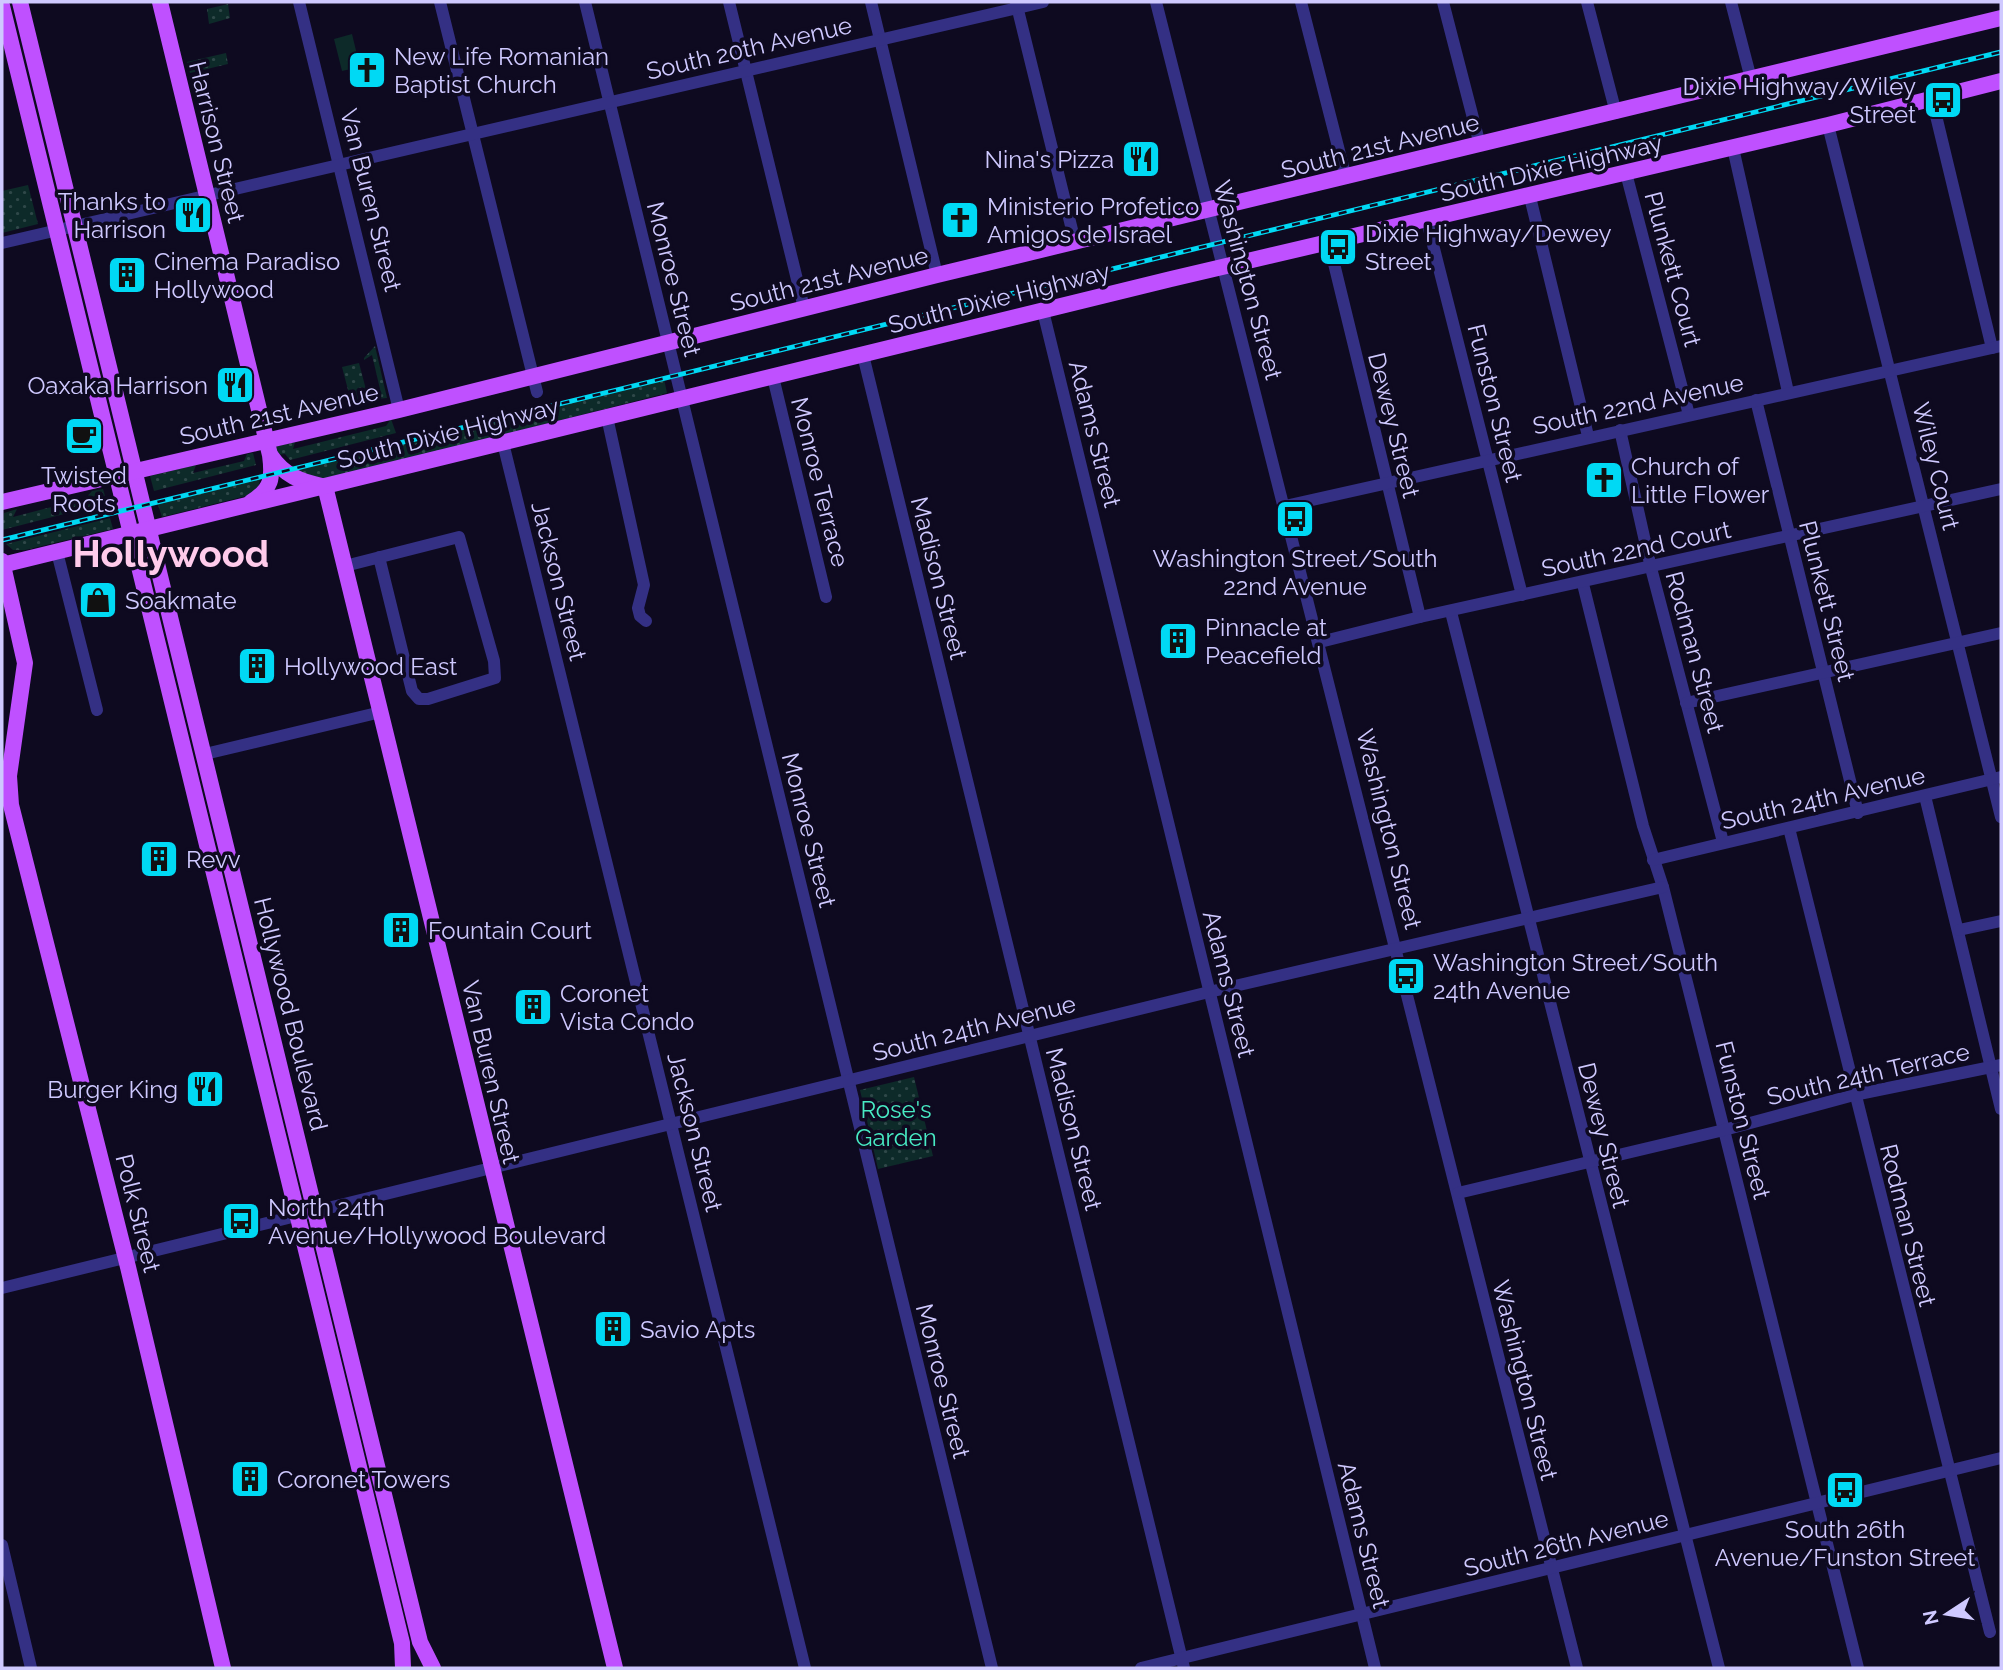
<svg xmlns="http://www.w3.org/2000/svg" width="2003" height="1670" font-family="Raleway,sans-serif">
<defs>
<pattern id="green-dots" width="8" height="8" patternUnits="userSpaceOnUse" patternTransform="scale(1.75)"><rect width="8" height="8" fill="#0d2a29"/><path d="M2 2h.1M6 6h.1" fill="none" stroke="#2f4849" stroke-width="1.8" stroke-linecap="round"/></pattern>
</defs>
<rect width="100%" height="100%" fill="#0e0a20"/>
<g fill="url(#green-dots)">
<path d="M228,4L230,18L209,24L207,9Z"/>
<path d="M226,53L228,64L190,73L187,62Z"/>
<path d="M28,185L38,224L2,233V191Z"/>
<path d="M375,346L387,398L376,399L375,391L380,389L372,355L364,360V358Z"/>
<path d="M359,363L369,401L352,405L342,367Z"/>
<path d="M664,379L667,393L318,482L291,470Z"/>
<path d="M391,419L396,433L290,460L285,454L276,455L274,447L295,442L293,449L386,426Z"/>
<path d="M253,453L256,465L154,491L150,476L196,465L193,473L244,461L247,454Z"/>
<path d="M260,477L258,493L162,517L157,502Z"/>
<path d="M103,489L107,503L2,530L4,513L17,509L13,517L86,498L92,491Z"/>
<path d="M110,518L113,529L25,550H13L6,544Z"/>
<path d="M914,1077L933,1156L878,1169L860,1090Z"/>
</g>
<path fill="#0d2a29" d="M352,34L360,67L342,71L334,39Z"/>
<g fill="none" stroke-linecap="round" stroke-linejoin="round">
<g stroke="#343084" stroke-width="12">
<path d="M299,2L399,410"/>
<path d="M440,2L537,392"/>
<path d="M585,2L992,1668"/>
<path d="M729,2L804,308"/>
<path d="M871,2L937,275"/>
<path d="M1016,2L1075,242"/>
<path d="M1156,2L1577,1668"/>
<path d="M1301,2L1346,178"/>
<path d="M1443,2L1480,145"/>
<path d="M1587,2L1616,113"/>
<path d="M1731,2L1751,79"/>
<path d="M1932,99L1992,348"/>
<path d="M1828,125L2001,817"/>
<path d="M1733,148L1788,392"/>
<path d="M1626,173L1689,415"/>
<path d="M1530,197L1588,436"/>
<path d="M1427,221L1522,595"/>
<path d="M2,243L1043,2"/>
<path d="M1329,243L1420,617"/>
<path d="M1043,311L1375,1668"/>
<path d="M863,355L1184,1668"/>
<path d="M773,377L826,597"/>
<path d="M1756,400L1858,813"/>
<path d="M607,417L644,585L638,608L640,616L646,621"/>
<path d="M1620,430L1651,568L1723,842"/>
<path d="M503,443L805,1668"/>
<path d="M1285,506L2001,346"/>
<path d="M57,552L97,710"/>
<path d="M345,566L459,537L494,661L495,678L428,699H419L412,691L379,557"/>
<path d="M1583,584L1643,826L1663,887L1724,1130L1858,1668"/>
<path d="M1451,612L1719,1668"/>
<path d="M1320,642L1420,617L2001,489"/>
<path d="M1686,703L2001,633"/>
<path d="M205,754L381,712"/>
<path d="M1925,796L2001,1109"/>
<path d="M1789,828L1990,1632"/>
<path d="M1653,860L2001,777"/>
<path d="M1959,930L2001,921"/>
<path d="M1458,1193L1724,1130L1854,1095L2001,1065"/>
<path d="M2,1288L1209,992L1663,887"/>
<path d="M2,1545L31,1668"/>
<path d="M1141,1668L2001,1458"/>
</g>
<g stroke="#bf50ff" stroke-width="16">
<path d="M20,2L420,1642L433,1668"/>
<path d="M160,2L270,455C273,478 272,489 251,502"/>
<path d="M2,6L402,1643L403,1668"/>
<path d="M271,456C284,475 301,482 322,486"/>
<path d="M325,486L615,1668"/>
<path d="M2,502L399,410L937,275L2001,18"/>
<path d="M2,561L25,663L9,776L11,805L128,1267L223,1668"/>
<path d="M2,565L1171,279L1828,125L2001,81"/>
</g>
<g stroke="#00d9f4" stroke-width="5">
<path id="rail" d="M2,540L2001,52"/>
</g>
<use href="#rail" stroke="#0e0a20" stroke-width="2.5" stroke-dasharray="8" stroke-linecap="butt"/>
</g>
<defs>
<g id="church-square" transform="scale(2.0125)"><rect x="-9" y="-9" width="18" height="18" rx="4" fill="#00d9f4" stroke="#0e0a20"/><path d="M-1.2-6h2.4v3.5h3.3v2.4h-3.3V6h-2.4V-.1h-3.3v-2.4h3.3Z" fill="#111"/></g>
<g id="bus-square" transform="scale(2.0125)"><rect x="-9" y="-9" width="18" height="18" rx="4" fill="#00d9f4" stroke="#0e0a20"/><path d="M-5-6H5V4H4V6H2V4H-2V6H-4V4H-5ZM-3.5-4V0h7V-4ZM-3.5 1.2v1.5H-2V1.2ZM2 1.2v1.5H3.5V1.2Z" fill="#111"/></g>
<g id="restaurant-square" transform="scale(2.0125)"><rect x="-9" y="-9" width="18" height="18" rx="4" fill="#00d9f4" stroke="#0e0a20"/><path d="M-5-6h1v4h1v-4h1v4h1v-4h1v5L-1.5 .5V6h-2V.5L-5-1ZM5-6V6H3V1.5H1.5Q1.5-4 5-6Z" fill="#111"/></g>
<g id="building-square" transform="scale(2.0125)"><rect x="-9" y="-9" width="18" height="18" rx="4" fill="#00d9f4" stroke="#0e0a20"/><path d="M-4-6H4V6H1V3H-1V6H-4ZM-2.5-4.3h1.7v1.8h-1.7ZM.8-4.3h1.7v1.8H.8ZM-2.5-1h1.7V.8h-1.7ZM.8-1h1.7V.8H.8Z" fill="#111"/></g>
<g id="cafe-square" transform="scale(2.0125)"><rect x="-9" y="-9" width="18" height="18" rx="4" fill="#00d9f4" stroke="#0e0a20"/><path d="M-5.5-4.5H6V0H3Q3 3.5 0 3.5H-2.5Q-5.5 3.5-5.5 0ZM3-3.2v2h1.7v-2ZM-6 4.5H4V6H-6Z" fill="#111"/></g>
<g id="shop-square" transform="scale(2.0125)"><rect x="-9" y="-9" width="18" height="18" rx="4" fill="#00d9f4" stroke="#0e0a20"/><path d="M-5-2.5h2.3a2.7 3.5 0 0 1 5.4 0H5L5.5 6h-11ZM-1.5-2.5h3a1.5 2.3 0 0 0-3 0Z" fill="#111"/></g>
</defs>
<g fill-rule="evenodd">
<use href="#church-square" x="367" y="70"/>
<use href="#bus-square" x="1943" y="100"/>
<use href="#restaurant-square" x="1141" y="159"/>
<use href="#restaurant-square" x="193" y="215"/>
<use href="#church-square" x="960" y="220"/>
<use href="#bus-square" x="1338" y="247"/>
<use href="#building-square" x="127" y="275"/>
<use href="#restaurant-square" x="235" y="385"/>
<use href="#cafe-square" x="84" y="436"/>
<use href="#church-square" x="1604" y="480"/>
<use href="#bus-square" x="1295" y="519"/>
<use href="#shop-square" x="98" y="600"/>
<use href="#building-square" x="1178" y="641"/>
<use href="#building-square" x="257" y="666"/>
<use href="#building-square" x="159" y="859"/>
<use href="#building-square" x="401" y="930"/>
<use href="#bus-square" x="1406" y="976"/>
<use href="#building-square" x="533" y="1007"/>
<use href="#restaurant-square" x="205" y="1089"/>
<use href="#bus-square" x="241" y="1221"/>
<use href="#building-square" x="613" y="1329"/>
<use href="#building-square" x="250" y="1479"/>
<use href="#bus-square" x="1845" y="1490"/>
</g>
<g text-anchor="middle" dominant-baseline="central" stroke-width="7" stroke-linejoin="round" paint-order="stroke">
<g font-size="24" fill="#cfc9ff" stroke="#0e0a20">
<text transform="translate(749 48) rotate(-13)">South 20th Avenue</text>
<text transform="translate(217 142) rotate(76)">Harrison Street</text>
<text transform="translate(1380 146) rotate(-14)">South 21st Avenue</text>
<text transform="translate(1551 168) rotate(-13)">South Dixie Highway</text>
<text transform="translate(371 200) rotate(76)">Van Buren Street</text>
<text transform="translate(1673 269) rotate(75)">Plunkett Court</text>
<text transform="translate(674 279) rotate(76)">Monroe Street</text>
<text transform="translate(829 279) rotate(-14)">South 21st Avenue</text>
<text transform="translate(1248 280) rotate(75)">Washington Street</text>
<text transform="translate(999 298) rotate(-14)">South Dixie Highway</text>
<text transform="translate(1495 403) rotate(76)">Funston Street</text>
<text transform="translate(1638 404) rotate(-12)">South 22nd Avenue</text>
<text transform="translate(279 414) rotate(-13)">South 21st Avenue</text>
<text transform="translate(1394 425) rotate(76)">Dewey Street</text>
<text transform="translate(448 433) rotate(-14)">South Dixie Highway</text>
<text transform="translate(1095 434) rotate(76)">Adams Street</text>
<text transform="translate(1936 466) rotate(76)">Wiley Court</text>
<text transform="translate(820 482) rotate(76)">Monroe Terrace</text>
<text transform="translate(1636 549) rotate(-12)">South 22nd Court</text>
<text transform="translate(939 578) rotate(76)">Madison Street</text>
<text transform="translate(559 581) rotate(76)">Jackson Street</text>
<text transform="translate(1827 601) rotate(76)">Plunkett Street</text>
<text transform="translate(1695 652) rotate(75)">Rodman Street</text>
<text transform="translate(1823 798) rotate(-13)">South 24th Avenue</text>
<text transform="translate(1389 829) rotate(76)">Washington Street</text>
<text transform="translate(809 830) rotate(76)">Monroe Street</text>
<text transform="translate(1229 984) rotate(76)">Adams Street</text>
<text transform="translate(291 1014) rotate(76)">Hollywood Boulevard</text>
<text transform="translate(974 1028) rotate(-14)">South 24th Avenue</text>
<text transform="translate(491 1072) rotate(77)">Van Buren Street</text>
<text transform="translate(1868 1074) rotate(-13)">South 24th Terrace</text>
<text transform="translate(1743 1120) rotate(76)">Funston Street</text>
<text transform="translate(1074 1129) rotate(76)">Madison Street</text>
<text transform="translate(695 1132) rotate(76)">Jackson Street</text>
<text transform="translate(1604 1135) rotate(76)">Dewey Street</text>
<text transform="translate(138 1213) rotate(76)">Polk Street</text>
<text transform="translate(1908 1225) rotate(76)">Rodman Street</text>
<text transform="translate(1525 1380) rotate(76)">Washington Street</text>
<text transform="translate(943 1381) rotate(76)">Monroe Street</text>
<text transform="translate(1364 1535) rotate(76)">Adams Street</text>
<text transform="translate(1566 1543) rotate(-14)">South 26th Avenue</text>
</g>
<g font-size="24" fill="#cfc9ff" stroke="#0e0a20" text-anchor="start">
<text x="394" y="56">New Life Romanian<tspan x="394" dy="28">Baptist Church</tspan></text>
<text x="1916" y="86" text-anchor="end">Dixie Highway/Wiley<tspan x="1916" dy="28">Street</tspan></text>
<text x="1114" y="159" text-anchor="end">Nina's Pizza</text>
<text x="166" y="201" text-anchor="end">Thanks to<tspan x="166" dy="28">Harrison</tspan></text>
<text x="987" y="206">Ministerio Profetico<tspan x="987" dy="28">Amigos de Israel</tspan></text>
<text x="1365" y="233">Dixie Highway/Dewey<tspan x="1365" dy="28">Street</tspan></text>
<text x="154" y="261">Cinema Paradiso<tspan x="154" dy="28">Hollywood</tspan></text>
<text x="208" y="385" text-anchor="end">Oaxaka Harrison</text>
<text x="1631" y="466">Church of<tspan x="1631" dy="28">Little Flower</tspan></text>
<text x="84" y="475" text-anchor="middle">Twisted<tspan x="84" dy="28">Roots</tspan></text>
<text x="1295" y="558" text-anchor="middle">Washington Street/South<tspan x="1295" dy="28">22nd Avenue</tspan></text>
<text x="125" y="600">Soakmate</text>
<text x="1205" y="627">Pinnacle at<tspan x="1205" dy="28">Peacefield</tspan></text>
<text x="284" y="666">Hollywood East</text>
<text x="186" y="859">Revv</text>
<text x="428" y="930">Fountain Court</text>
<text x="1433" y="962">Washington Street/South<tspan x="1433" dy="28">24th Avenue</tspan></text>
<text x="560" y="993">Coronet<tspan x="560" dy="28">Vista Condo</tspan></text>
<text x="178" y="1089" text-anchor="end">Burger King</text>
<text x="268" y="1207">North 24th<tspan x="268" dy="28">Avenue/Hollywood Boulevard</tspan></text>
<text x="640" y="1329">Savio Apts</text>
<text x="277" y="1479">Coronet Towers</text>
<text x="1845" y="1529" text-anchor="middle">South 26th<tspan x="1845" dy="28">Avenue/Funston Street</tspan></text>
</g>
<g font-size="24" fill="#48ebc4" stroke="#0e0a20">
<text x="896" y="1109">Rose's<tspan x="896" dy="28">Garden</tspan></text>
</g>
<g font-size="38" font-weight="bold" fill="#ffcbeb" stroke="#0e0a20">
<text x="171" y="553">Hollywood</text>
</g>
</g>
<rect width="2003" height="1670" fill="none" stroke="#cfc9ff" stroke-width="7"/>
<g transform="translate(1947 1614) rotate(258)" stroke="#0e0a20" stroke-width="5" paint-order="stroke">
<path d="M0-5L12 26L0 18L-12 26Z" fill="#cfc9ff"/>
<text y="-10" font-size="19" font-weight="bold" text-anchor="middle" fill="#cfc9ff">N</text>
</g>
</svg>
